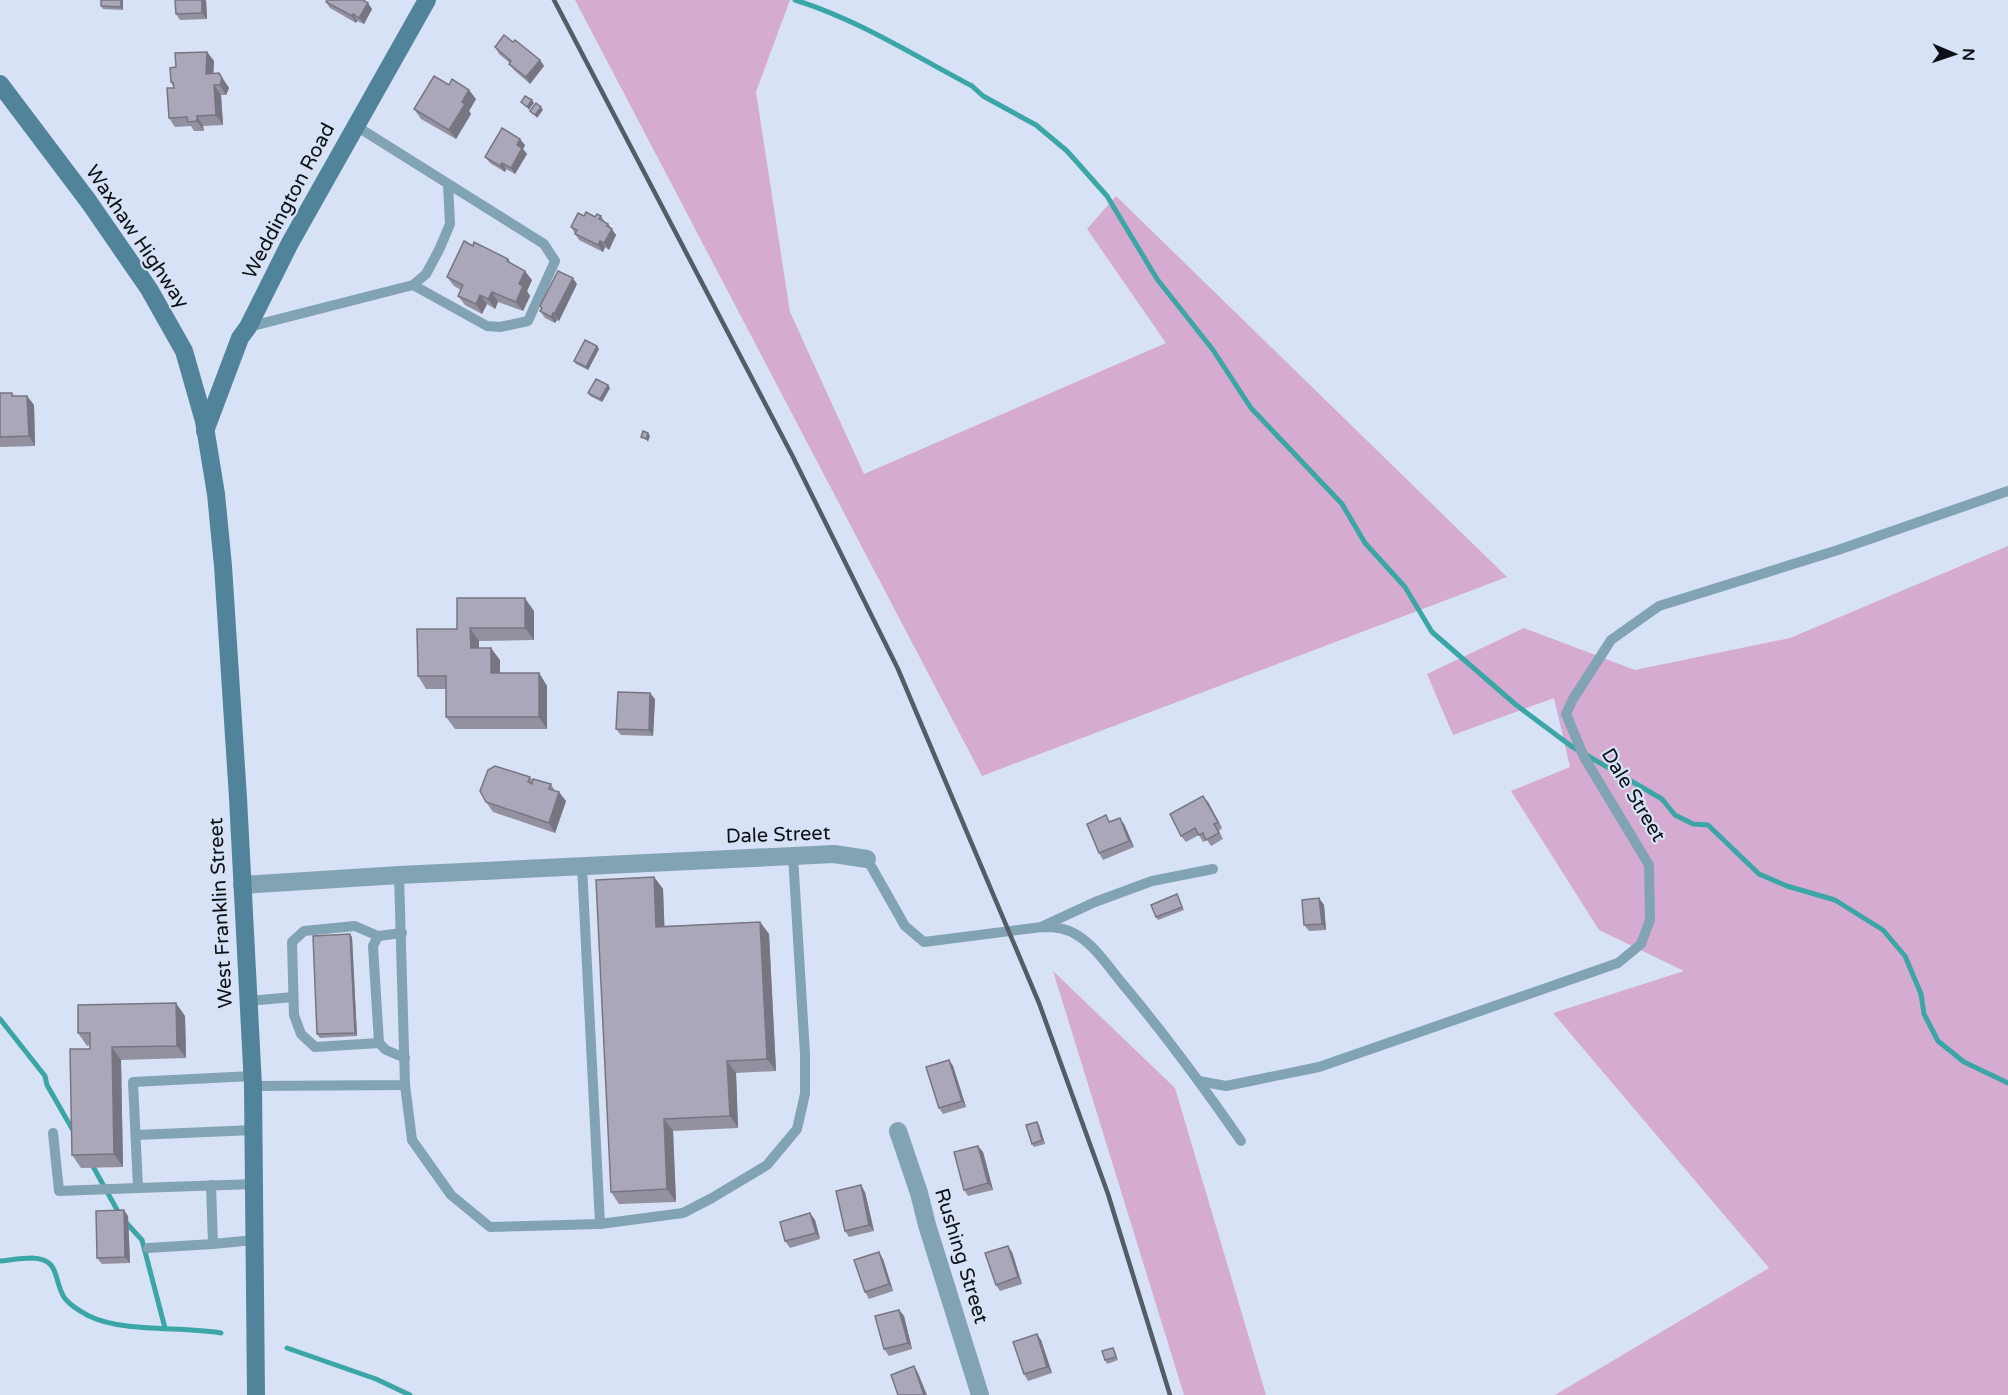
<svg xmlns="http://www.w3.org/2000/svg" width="2008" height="1395" font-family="'Varela Round',sans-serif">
<rect width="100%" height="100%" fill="#d8e2f6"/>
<g fill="#d6abd1">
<path d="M575,0H790L756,92L790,312L864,474L1166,343L1087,229L1116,196L1507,577L982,776Z"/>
<path d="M2008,546V1395H1555L1769,1268L1553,1013L1684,971L1599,930L1511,791L1570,767L1554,698L1453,735L1427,674L1524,628L1635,670L1790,638Z"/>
<path d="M1053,971L1175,1088L1266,1395H1184Z"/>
</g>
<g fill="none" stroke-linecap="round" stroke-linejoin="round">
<g stroke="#3ca6a6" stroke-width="5">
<path d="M795,0C857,19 915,56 972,86L983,96L1036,125L1067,151L1107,196L1157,279L1213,350L1251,408L1342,504L1365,543L1405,587L1432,632L1515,704L1571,746L1662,799L1675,815L1693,824L1708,825L1759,874L1787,886L1835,900L1883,930L1905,956L1921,994L1924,1014L1938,1041L1964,1062L2008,1083"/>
<path d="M0,1019L45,1076L47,1085L74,1132"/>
<path d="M90,1161L121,1217L142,1240L165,1328"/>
<path d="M0,1261C10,1260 22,1258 32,1258C61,1259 53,1280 64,1297C69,1305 80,1311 89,1316C124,1333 181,1326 221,1333"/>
<path d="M287,1348L376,1379L410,1395"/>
</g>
<g stroke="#82a3b3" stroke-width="10">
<path d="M356,126L544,244L555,261L528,321L500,327L487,326L413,285"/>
<path d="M248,327L413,285L426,274L439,250L450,224L448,185"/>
<path d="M867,859L905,926L924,942L1042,927C1055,927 1066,928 1077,935C1095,946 1108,966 1121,982C1164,1033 1203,1086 1241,1141"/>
<path d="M1043,926L1095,902L1152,881L1213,869"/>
<path d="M402,933L378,936L373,946L379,1043L386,1050L405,1058"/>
<path d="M378,936L355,926L304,931L292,942L294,1015L301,1034L315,1047L379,1043"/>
<path d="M248,1001L293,997"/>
<path d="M252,1076L133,1082L138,1188L255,1184"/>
<path d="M1199,1081L1226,1086L1319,1067L1618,963L1641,944L1650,920L1649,865L1584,757L1566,714L1573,699L1611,640L1659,606L1838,550L2008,491"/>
<path d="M405,1085L412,1140L451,1195L490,1227L600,1224L582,866"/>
<path d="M253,1086L405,1085L399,875"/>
<path d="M53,1133L59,1191L138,1188"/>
<path d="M136,1135L254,1130"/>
<path d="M600,1224L683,1213L712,1198L767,1165L797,1129L805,1094V1054L793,856"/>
<path d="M213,1244L254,1240"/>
<path d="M148,1248L213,1244L211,1185"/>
</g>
<g stroke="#82a3b3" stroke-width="18">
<path d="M242,885L399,875L834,854L867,859"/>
<path d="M898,1131L919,1193L927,1225L980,1395"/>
</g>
<g stroke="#51849b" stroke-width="18">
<path d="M0,84L89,202L149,289L184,351L204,421L216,494L223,566L238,798L253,1086L256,1395"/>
<path d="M205,431L240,338L248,327L290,243L427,0"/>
</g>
<path stroke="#565c67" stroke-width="4.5" d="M554,0L792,455L898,669L1039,1003L1108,1194L1170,1395"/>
</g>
<g fill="#9390a0">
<path d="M101,0H123V10L103,9L101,6Z"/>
<path d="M175,0H206L207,19L180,20L176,14Z"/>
<path d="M326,2H366L372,9L364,24L357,21L356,23L330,8Z"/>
<path d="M513,42L540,60L544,66L530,84L514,70L509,64L510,63L499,54L495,47Z"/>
<path d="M207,52L214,61L213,73H219L229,88L226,95H221L223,125L203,126L204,131H194L191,126L175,127L169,118L174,88L171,82L176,67Z"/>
<path d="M449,85L476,99L469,111L471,114L456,139L421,119L414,109Z"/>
<path d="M525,145L523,149L527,154L515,174L506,169L505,172L490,163L485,157Z"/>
<path d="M584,216L595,217L601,216L605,222L608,224L616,235L609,250L605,247L603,252L579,240L571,227Z"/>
<path d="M473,246L508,259L511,263L532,280L527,291L530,296L523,311L498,302L495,309L487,304L482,314L465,305L458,296L461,290L454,286L447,277Z"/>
<path d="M577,284L559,321L557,320L555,323L545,318L540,311L542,309L540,306Z"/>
<path d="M599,349L588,370L576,364L574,361Z"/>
<path d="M608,385L610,388L602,402L590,396L588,393Z"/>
<path d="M0,393H12L14,396H27L34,405L35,446L0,447Z"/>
<path d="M534,611V640L479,641V648L500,660V673H539L547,686V729H455L446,717V689H426L418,676L457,629Z"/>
<path d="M655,699L653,736L621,735L616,729Z"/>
<path d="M530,777L533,781L551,784L555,791L566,801L555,833L493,812L486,802Z"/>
<path d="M1208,802L1222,828L1219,831L1223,839L1211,846L1207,840L1203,842L1199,835L1186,842L1181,836Z"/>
<path d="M1124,824L1134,847L1103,860L1099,853Z"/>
<path d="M654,877L663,889L664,926L760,922L769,934L776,1071L736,1073L738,1128L673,1131L676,1202L619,1204L611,1192Z"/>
<path d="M1179,898L1184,910L1158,920L1156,917Z"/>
<path d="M1319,898L1324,905L1326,930L1309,931L1304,925Z"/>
<path d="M352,937L357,1036L320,1038L317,1034Z"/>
<path d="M185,1016L186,1058L121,1060L123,1167L81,1168L72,1155L90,1049V1045L87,1046L78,1033Z"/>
<path d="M949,1060L953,1066L966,1107L943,1114L939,1108Z"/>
<path d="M1039,1125L1045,1144L1034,1147L1032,1144Z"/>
<path d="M983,1152L993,1190L968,1196L964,1190Z"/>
<path d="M865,1192L874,1231L849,1237L845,1231Z"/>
<path d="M128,1216L130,1263L102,1264L97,1258Z"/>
<path d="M815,1220L820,1239L790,1248L785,1241Z"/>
<path d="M1012,1252L1022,1284L1000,1291L996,1285Z"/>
<path d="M883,1259L893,1291L869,1299L865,1292Z"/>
<path d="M899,1310L904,1316L912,1349L889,1356L884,1349Z"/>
<path d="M1041,1340L1052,1373L1028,1381L1024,1374Z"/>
<path d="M1113,1348L1115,1351L1118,1360L1107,1364L1105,1360Z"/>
</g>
<g fill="#787582">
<path d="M121,0H123V10L121,7Z"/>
<path d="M202,0H206L207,19L202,13Z"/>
<path d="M368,3L372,9L364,24L359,18Z"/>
<path d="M353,14L357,21L356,23L352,16Z"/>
<path d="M207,52L214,61L213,83L206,74Z"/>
<path d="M540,60L544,66L530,84L526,77Z"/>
<path d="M219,73L229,88L226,95L220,85Z"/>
<path d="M214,85L221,95L223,125L216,115Z"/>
<path d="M469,90L476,99L469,111L471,114L456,139L449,130L462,102Z"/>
<path d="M532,100L534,103L529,110L527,107Z"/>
<path d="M541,107L543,110L537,118L535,115Z"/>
<path d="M197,116L203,126L204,131L197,121Z"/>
<path d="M520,139L525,145L523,149L527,154L515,174L511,168L517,145Z"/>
<path d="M502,163L506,169L505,172L500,166Z"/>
<path d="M608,224L616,235L609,250L604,243Z"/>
<path d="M600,241L605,247L603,252L598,245Z"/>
<path d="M525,271L532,280L527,291L530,296L523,311L516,302L519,284Z"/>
<path d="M573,278L577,284L559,321L554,314Z"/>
<path d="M492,292L498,302L495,309L488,299Z"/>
<path d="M480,295L487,304L482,314L476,304Z"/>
<path d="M553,313L557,320L555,323L551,317Z"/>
<path d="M597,346L599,349L588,370L586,367Z"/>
<path d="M608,385L610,388L602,402L600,399Z"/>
<path d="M27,396L34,405L35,446L29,436Z"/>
<path d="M648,433L650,436L648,442L646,439Z"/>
<path d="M525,598L534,611V640L525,628Z"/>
<path d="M470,628L479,641V660L471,648Z"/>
<path d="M491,648L500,660V686L491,673Z"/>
<path d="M539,673L547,686V729L539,717Z"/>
<path d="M650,693L655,699L653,736L649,730Z"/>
<path d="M559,792L566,801L555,833L549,823Z"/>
<path d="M1203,796L1208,802L1222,828L1218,822Z"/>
<path d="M1120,818L1124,824L1134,847L1129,841Z"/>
<path d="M654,877L663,889L665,939L656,927Z"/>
<path d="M1319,898L1324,905L1326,930L1322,924Z"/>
<path d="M760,922L769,934L776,1071L767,1059Z"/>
<path d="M350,934L352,937L357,1036L355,1033Z"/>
<path d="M176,1003L185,1016L186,1058L177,1046Z"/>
<path d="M112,1047L121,1060L123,1167L114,1154Z"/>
<path d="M949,1060L953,1066L966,1107L962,1101Z"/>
<path d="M727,1061L736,1073L738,1128L730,1116Z"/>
<path d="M664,1119L673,1131L676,1202L667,1189Z"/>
<path d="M1037,1122L1039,1125L1045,1144L1042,1140Z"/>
<path d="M978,1146L983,1152L993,1190L988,1183Z"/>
<path d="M861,1185L865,1192L874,1231L869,1225Z"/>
<path d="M124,1210L128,1216L130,1263L125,1257Z"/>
<path d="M810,1213L815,1220L820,1239L816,1233Z"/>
<path d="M1008,1246L1012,1252L1022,1284L1018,1277Z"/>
<path d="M879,1252L883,1259L893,1291L889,1284Z"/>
<path d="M899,1310L904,1316L912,1349L908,1343Z"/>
<path d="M1037,1334L1041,1340L1052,1373L1047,1367Z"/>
<path d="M914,1366L918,1373L927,1395H924Z"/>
</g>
<g fill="#aba7ba" stroke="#787582" stroke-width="1.5">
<path d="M101,0H121V7L101,6Z"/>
<path d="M175,0H202V13L176,14Z"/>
<path d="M327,0H363L368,3L359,18L353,14L352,16L326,2Z"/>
<path d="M504,35L513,42L515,40L540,60L526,77L509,64L511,61L495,47Z"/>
<path d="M207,52L206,74L219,73L222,78L220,85H214L216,115L197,116V121L188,122L187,117L169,118L167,88H174L173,82H171L170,68L176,67L175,53Z"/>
<path d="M434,76L449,85L452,79L469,90L462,102L465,104L449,130L414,109Z"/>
<path d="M525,96L532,100L527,107L521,102Z"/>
<path d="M536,103L541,107L535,115L530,111Z"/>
<path d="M502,128L520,139L517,145L522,148L511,168L502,163L500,166L485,157Z"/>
<path d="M586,212L595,217L597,214L601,216L599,219L608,224L607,226L612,229L604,243L600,241L598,245L575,234L577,230L571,227L578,213L584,216Z"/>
<path d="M464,241L473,246L474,242L508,259L507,261L525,271L519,284L523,286L516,302L492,292L488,299L480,295L476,304L458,296L463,285L447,277Z"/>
<path d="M558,271L573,278L554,314L553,313L551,317L540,311L542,308L540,306Z"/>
<path d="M585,340L597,346L586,367L574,361Z"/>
<path d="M596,379L608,385L600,399L588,393Z"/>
<path d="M0,393H12V396H27L29,436L0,437Z"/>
<path d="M643,431L648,433L646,439L641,437Z"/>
<path d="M457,598H525V628H470L471,648H491V673H539V717H446V676H418L417,629H457Z"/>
<path d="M618,692L650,693L649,730L616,729Z"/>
<path d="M495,766L530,777L528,782L532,784L533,779L551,784L549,789L559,792L549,823L486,802L480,791L488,770Z"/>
<path d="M1203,796L1218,822L1214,824L1219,833L1206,840L1203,833L1199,835L1195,828L1181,836L1170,814Z"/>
<path d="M1106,815L1109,822L1120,818L1129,841L1099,853L1087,824Z"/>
<path d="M654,877L656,927L760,922L767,1059L727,1061L730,1116L664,1119L667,1189L611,1192L596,880Z"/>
<path d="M1177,894L1182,907L1156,917L1151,905Z"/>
<path d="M1319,898L1322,924L1304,925L1302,900Z"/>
<path d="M350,934L355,1033L317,1034L313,936Z"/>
<path d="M176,1003L177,1046L112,1047L114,1154L72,1155L70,1049H90V1033H78V1005Z"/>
<path d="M949,1060L962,1101L939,1108L926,1067Z"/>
<path d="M1037,1122L1042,1140L1032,1144L1026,1125Z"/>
<path d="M978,1146L988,1183L964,1190L954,1152Z"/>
<path d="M861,1185L869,1225L845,1231L836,1191Z"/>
<path d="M124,1210L125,1257L97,1258L96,1211Z"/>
<path d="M810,1213L816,1233L785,1241L780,1222Z"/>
<path d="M1008,1246L1018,1277L996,1285L985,1253Z"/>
<path d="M879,1252L889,1284L865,1292L854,1260Z"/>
<path d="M899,1310L908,1343L884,1349L875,1316Z"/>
<path d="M1037,1334L1047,1367L1024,1374L1013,1342Z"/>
<path d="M1113,1348L1116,1357L1105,1360L1102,1351Z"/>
<path d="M914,1366L924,1395H898L891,1375Z"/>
</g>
<g text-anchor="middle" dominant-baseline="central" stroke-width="4.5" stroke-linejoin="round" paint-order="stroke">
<g font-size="20" fill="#0d1117" stroke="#d8e2f6">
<text transform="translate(289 201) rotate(-62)">Weddington Road</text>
<text transform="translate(137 237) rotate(56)">Waxhaw Highway</text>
<text transform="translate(1633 795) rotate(59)">Dale Street</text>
<text transform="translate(778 835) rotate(-2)">Dale Street</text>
<text transform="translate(221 913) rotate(-93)">West Franklin Street</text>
<text transform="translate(961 1256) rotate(73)">Rushing Street</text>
</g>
</g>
<g transform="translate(1954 54) rotate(92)" stroke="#d8e2f6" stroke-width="4.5" paint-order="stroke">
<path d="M0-4.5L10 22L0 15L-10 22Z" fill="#0d1117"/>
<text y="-9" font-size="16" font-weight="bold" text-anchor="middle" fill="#0d1117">N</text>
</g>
</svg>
